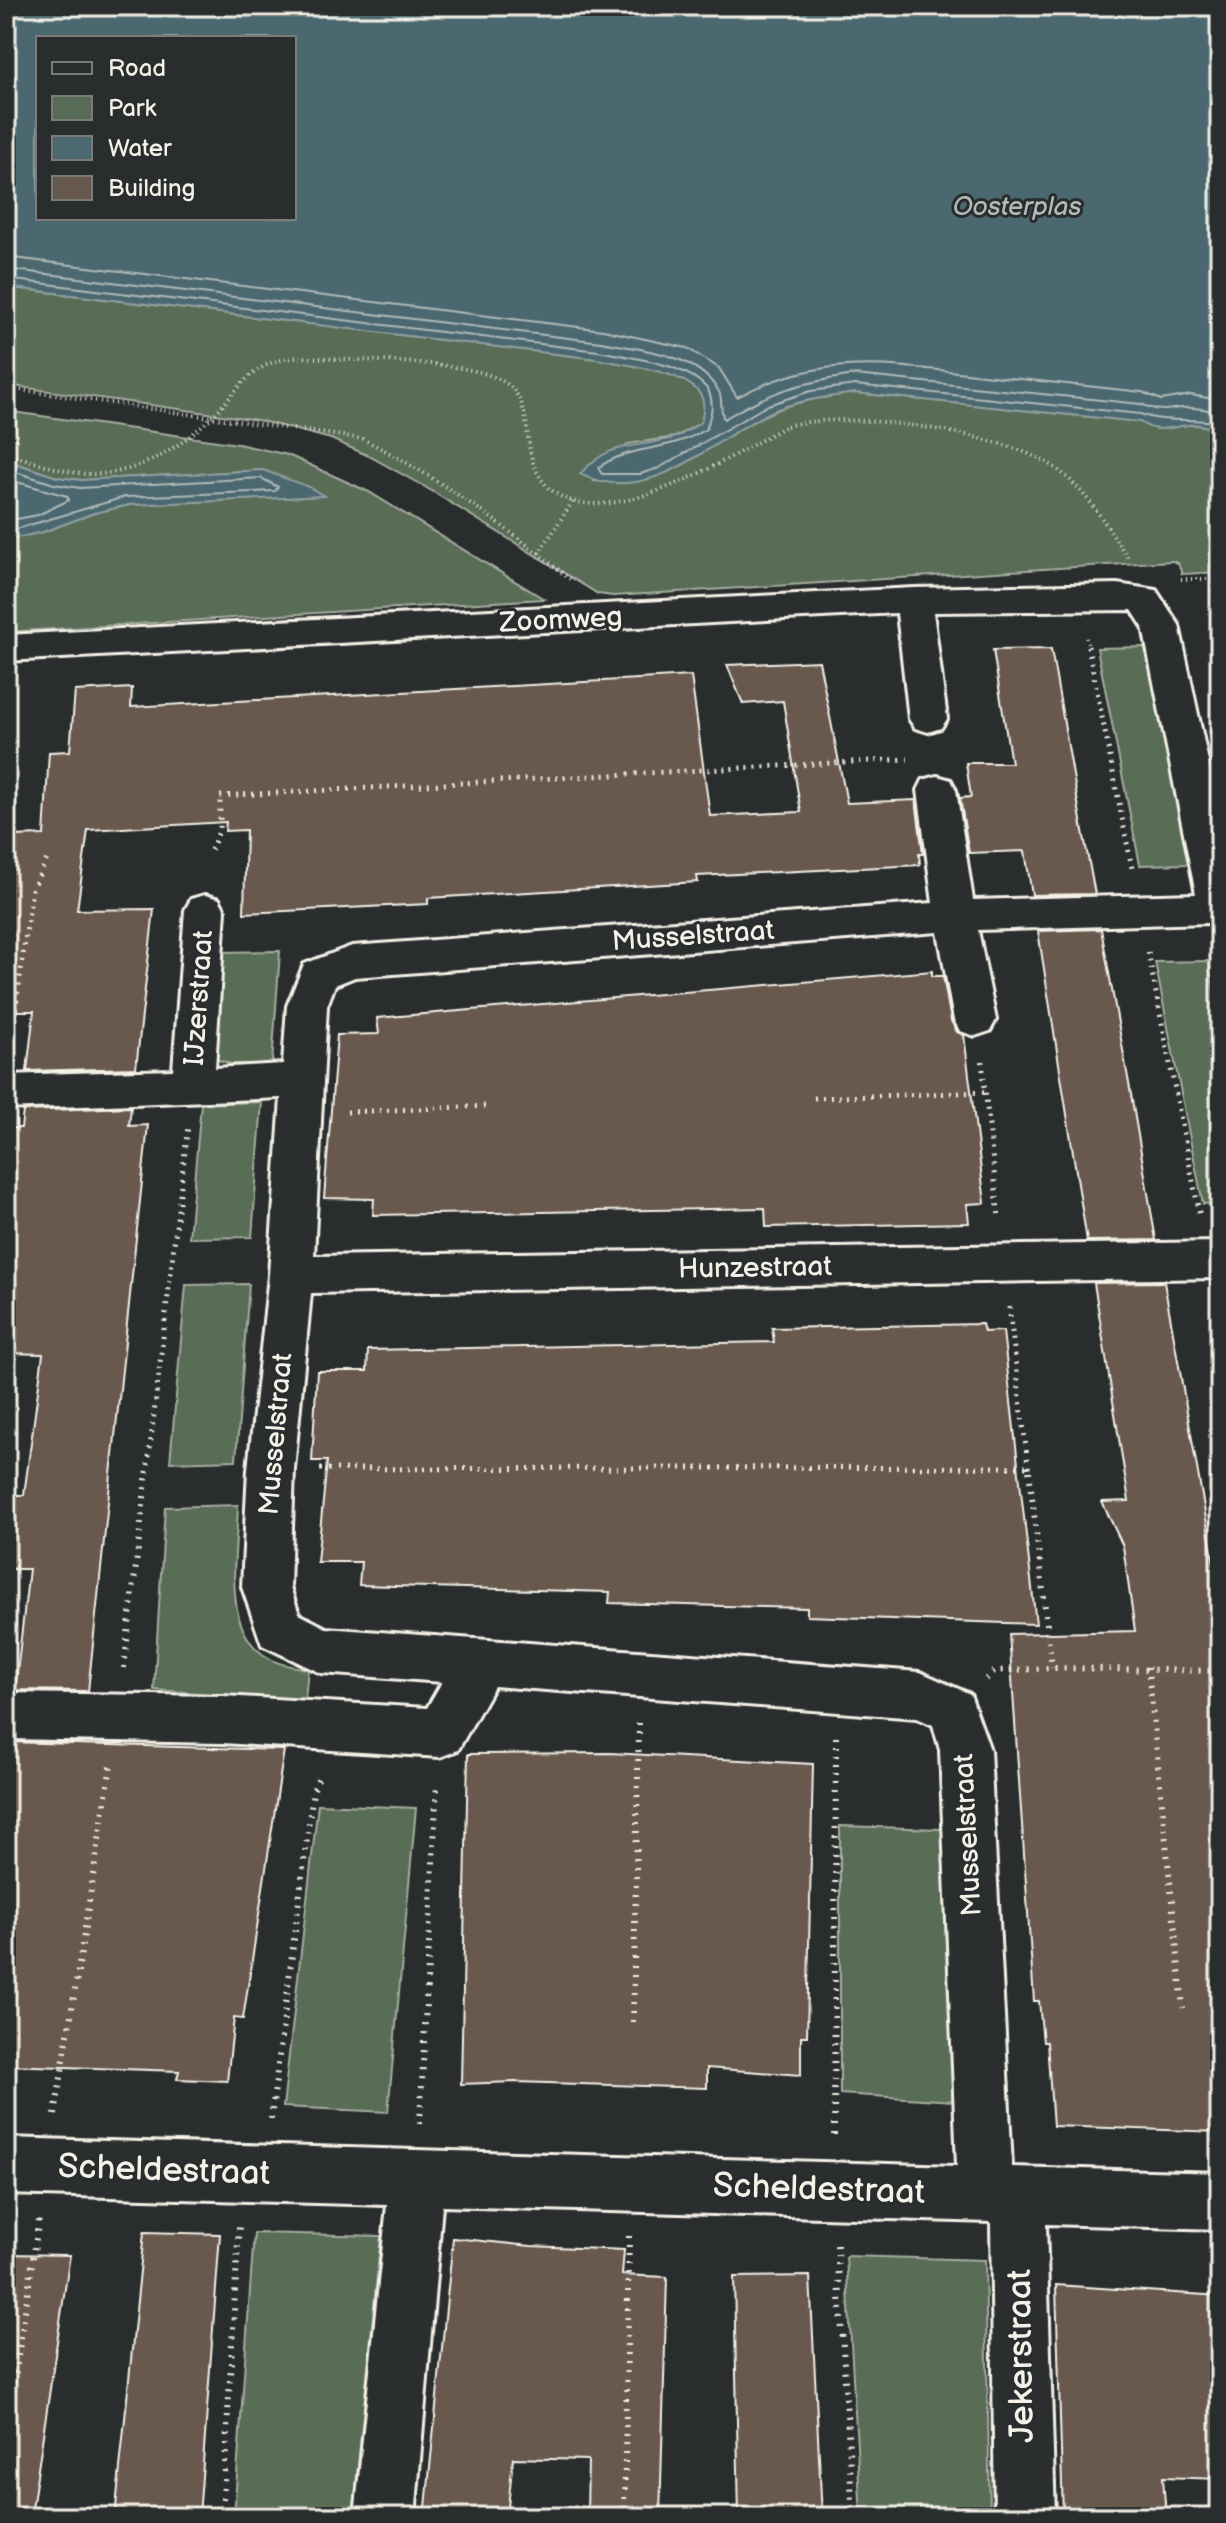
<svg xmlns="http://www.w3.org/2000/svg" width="1226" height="2523" font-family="'Balsamiq Sans',sans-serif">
<rect width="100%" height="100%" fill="#2a2d2e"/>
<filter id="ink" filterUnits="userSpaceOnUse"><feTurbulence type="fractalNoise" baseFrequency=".0125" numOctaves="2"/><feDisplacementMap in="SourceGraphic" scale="16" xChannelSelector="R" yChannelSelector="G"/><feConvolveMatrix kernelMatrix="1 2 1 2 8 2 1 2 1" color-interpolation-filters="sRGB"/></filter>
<g filter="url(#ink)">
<g fill="#586c57" stroke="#a6aea0" stroke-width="2">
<path d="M6,287L597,359C621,364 694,372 703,397C706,404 702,415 702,422L675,437L628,444L594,481C676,492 705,441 772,412C798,400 827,397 855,393L1140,422C1158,434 1169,427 1189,425C1199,423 1210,428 1220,431V572L1182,574L1178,563L1172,561L613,596L598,594L425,487L369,456L331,439L258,420L6,385Z"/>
<path d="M6,411L238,444L288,455L369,492L544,599L6,632V540L43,532L94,513L129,505L322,496L263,470L81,480L57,477L6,460Z"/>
<path d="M1145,647L1192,864L1140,865L1097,648Z"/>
<path d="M280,951L272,1064H231L212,1058L219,952Z"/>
<path d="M1208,961L1220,1016V1203L1203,1204L1155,962Z"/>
<path d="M262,1102L252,1237L189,1238L201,1104Z"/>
<path d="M249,1284L236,1460L170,1462L186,1285Z"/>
<path d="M238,1505C237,1554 219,1634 272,1660C282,1666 297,1667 308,1669L305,1700L154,1690L165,1507Z"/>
<path d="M318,1804L416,1808L388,2112L283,2107Z"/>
<path d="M840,1826L942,1829L954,2101L840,2094Z"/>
<path d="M254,2233L381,2236L353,2517H234Z"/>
<path d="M846,2256L985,2260L990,2517H861Z"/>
</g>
<g fill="#4c6870" stroke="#8f9fa0" stroke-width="2" fill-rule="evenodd">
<path d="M6,6H1220V431C1210,428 1199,423 1188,425C1169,427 1158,434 1140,422L855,393C827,397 797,400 771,412C710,440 652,508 580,474C610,440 634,449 673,438C683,435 693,427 701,422C703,414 705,405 702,398C691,371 624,365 597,359L6,287ZM38,38H294V218H38Z"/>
<path d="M6,460L57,477L81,480L263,470L309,487L324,496L129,505L94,513L43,532L6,540Z"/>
</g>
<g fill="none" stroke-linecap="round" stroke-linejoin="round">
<g stroke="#b1bab8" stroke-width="2">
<path d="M6,257L603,330L687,348L719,368L737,397C821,352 893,365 983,375C1036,381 1089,386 1142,392L1161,400L1191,395L1220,400"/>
<path d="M6,269L601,342C641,350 694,352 718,390C724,399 719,410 724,419C773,390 799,383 855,375L1141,404C1168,416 1169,406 1193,408C1202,408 1211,411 1220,412"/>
<path d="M6,279L598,351C627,357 693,364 709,392C715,405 710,417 706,429C668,453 630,444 598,468L602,474H640L659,468L768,405L811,391L855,385L1140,414C1166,424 1193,417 1220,423"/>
<path d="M6,469L54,484L80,488L261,478L278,487L275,491L125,497L6,532"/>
<path d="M6,479L67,496L69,500L38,515L6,521"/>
</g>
</g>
<g fill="#67594e" stroke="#f4f1e8" stroke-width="2">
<path d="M1051,649L1080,815L1095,894L1032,895L1025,851L969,853L960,798L971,797L966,763H1011L993,650Z"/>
<path d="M819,661L847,803L916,800L923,854H919L920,865L697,876L698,882L428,898V904L244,913L246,830L225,831L226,822L88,830L77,910L154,909L136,1068L27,1071L34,1011H6V872L12,836L44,835L49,752L70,751L75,691L132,688L131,707L691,676L710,816L801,812L783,701L743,704L727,665Z"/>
<path d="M1101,929L1132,1100L1156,1240L1087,1241L1038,931Z"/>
<path d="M932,971V976H943L951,1021L957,1032L964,1035L985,1203L967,1204L969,1223L766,1227L765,1208L373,1215L374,1199L324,1198L337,1035L379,1034L377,1018Z"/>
<path d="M131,1107L129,1126L148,1125L88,1691L15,1690L29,1569H6V1540L11,1495H24L43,1354L6,1353V1128H21L23,1111Z"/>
<path d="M1164,1282L1220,1597V2132L1053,2126L1047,2042H1043L1039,2001H1034L1009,1634L1135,1631L1123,1546L1102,1502L1129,1501L1094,1283Z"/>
<path d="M982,1324L984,1332L1003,1331L1036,1624L807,1616V1608L609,1603L610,1592L359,1585L361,1562H317L327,1461H312L317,1371H367L368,1350L774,1342L772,1328Z"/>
<path d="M6,1742L284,1750L243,2019L234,2018L227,2081L177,2079L179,2071L6,2065Z"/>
<path d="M610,1753L813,1764L807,2036H801V2075L707,2068V2088L515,2082L461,2084L468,1754Z"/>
<path d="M144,2232L220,2234L199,2517H115Z"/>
<path d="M453,2238L531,2246L624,2250L622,2275L667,2277L660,2517H587L588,2460L513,2458L507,2517H425Z"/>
<path d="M6,2254L70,2255L31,2516L6,2515Z"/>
<path d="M810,2276L822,2517H739L734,2277Z"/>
<path d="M1056,2285L1220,2296V2479L1163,2477L1166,2517H1063Z"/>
</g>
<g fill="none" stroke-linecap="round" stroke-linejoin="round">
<g stroke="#f4f1e8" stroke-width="6">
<path id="minor" d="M1117,584L1156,590L1179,625L1220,818V927L1208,923L978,930L996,1020L990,1031L975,1036L960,1031L954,1020L938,932L355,977L335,985L327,1006L314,1256L1220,1242V1278L311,1293L294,1469L290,1587L299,1614L326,1628L920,1672L970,1694L990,1750L1012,2167L1220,2173V2229L1046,2224L1055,2517H995L991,2222L442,2206L415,2517H355L387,2205L6,2194V2138L957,2166L940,1750L933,1725L917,1718L494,1686L458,1750L440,1757L223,1743L6,1739V1693L223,1696L427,1708L442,1682L321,1673L262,1645L242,1587L248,1469L269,1275L281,1098L6,1109V1075L173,1070L185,910L191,899L205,895L219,899L225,910L215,1068L283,1064L287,1006L304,964L352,946L933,903L918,790L923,780L937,776L951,780L956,790L973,900L1196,894L1143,627L1132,610L933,612L947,719L941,728L928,732L915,728L909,719L897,613L6,661V635L914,588Z"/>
</g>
<g stroke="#f4f1e8" stroke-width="4" stroke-dasharray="1 4" stroke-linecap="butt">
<path d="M6,388L363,439C438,477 505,526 570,579"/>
<path d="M6,454C39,461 66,476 100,474C149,471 192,439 224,404C237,389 250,372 269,364C285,356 305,357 322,358C365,362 475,359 507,384C533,404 523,441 535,468C576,557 732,456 784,427C841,408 999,432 1051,465C1085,487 1106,525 1128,558"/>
<path d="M539,553L573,501"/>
<path d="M1181,579H1220"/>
<path d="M1086,638L1088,648"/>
</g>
<g stroke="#f4f1e8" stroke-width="5" stroke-dasharray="2 6" stroke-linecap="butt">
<path d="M1088,646L1132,868"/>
<path d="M211,850L220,829V796L908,759"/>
<path d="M1148,952L1200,1217"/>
<path d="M10,1049L32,890L48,857"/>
<path d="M982,1061L999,1218"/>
<path d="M814,1098L987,1092"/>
<path d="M347,1112L486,1106"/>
<path d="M1216,1306L1220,1328"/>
<path d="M1009,1307L1029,1473"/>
<path d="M320,1469L1027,1467"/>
<path d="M147,1473L188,1126"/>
</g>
<g stroke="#f4f1e8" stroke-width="6" stroke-dasharray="2 7" stroke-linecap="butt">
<path d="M1029,1471L1052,1668"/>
<path d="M1148,1667L1183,2008"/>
<path d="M124,1668L147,1471"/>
<path d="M986,1679L994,1671L1052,1668L1220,1671"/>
<path d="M633,2022L639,1723"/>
<path d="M55,2115L111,1765"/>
<path d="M271,2119L313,1791L319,1777"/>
<path d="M420,2124L437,1783"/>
<path d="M834,2135L836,1737"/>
<path d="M837,2245L853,2517"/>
<path d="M6,2436L39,2219"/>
<path d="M222,2517L239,2225"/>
<path d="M624,2517L629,2236"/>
</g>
<use href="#minor" fill="#2a2d2e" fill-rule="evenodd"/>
</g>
</g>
<g text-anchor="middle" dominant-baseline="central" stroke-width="6" stroke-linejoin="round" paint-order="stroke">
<g font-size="26" font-style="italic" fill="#b1bab8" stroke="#2a2d2e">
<text x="1017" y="207">Oosterplas</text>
</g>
<g font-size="28" fill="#f4f1e8" stroke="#2a2d2e">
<text transform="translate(561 620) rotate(-3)">Zoomweg</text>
<text transform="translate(693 936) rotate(-4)">Musselstraat</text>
<text transform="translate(199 998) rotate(-86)">IJzerstraat</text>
<text transform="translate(755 1268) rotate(-1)">Hunzestraat</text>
<text transform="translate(276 1434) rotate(-85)">Musselstraat</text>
<text transform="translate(968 1835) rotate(-93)">Musselstraat</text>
</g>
<g font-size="34" fill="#f4f1e8" stroke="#2a2d2e">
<text transform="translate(164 2170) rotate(2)">Scheldestraat</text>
<text transform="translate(819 2189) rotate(2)">Scheldestraat</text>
<text transform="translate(1021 2356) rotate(-91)">Jekerstraat</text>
</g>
</g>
<rect width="1226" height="2523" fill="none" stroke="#2a2d2e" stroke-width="32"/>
<rect x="16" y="16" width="1194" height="2491" fill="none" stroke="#f4f1e8" stroke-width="3" filter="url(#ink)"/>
<rect x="36" y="36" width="260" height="184" fill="#2a2d2e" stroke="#7b7b78" stroke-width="2"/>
<rect x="52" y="62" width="40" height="12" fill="#2a2d2e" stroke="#7b7b78" stroke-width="2"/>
<text x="108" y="76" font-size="24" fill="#f4f1e8">Road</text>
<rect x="52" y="96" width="40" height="24" fill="#586c57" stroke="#7b7b78" stroke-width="2"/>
<text x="108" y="116" font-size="24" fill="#f4f1e8">Park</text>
<rect x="52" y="136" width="40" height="24" fill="#4c6870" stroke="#7b7b78" stroke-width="2"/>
<text x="108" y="156" font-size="24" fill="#f4f1e8">Water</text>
<rect x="52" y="176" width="40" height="24" fill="#67594e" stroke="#7b7b78" stroke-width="2"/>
<text x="108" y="196" font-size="24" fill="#f4f1e8">Building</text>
</svg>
